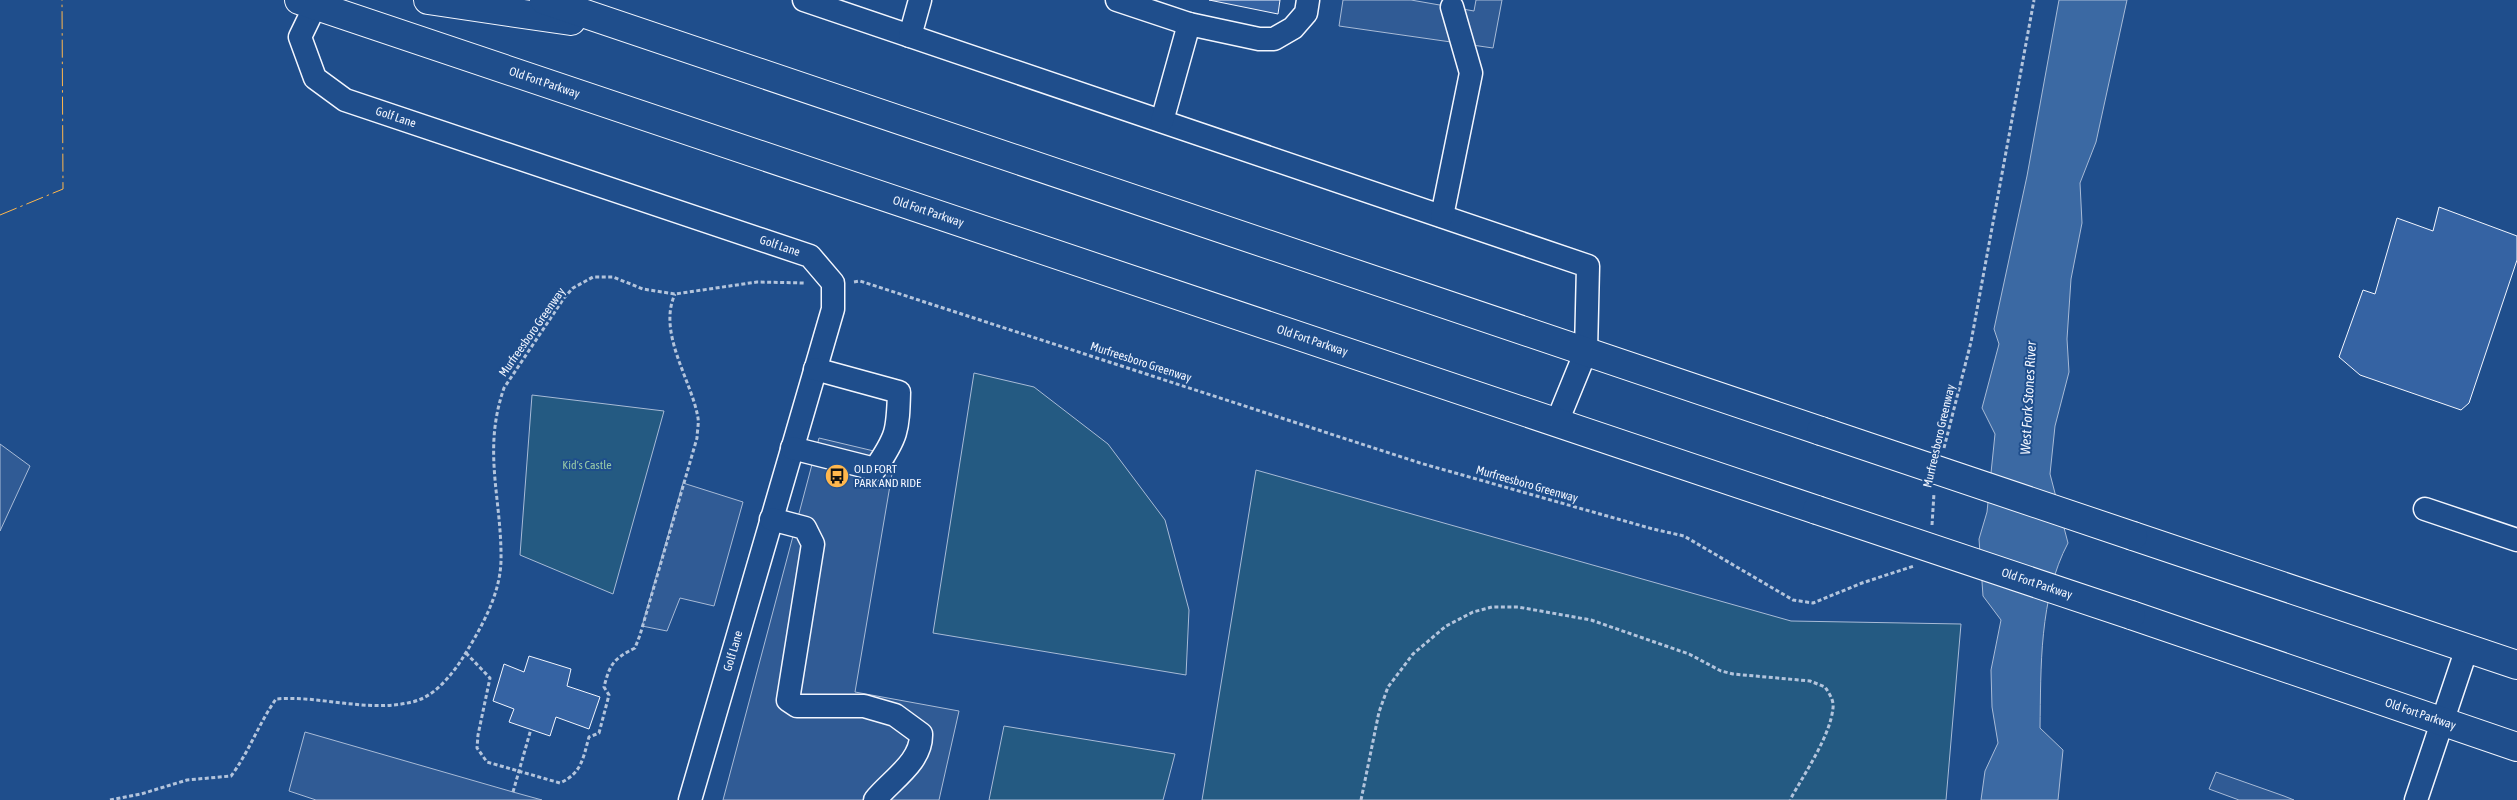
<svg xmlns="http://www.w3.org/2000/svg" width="2517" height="800" font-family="'Asap Condensed',sans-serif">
<rect width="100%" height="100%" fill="#1f4e8c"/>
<g fill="#245a82" stroke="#a8bbd7">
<path d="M974,373L1034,387L1108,444L1165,520L1189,610L1186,675L933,633Z"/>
<path d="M532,395L664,411L613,594L520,555Z"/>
<path d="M1256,470L1791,621L1961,624L1946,800H1202Z"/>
<path d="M1004,726L1175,754L1163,800H989Z"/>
</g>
<g fill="#305b95" stroke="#a8bbd7">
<path d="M1343,0H1411L1474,11L1476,0H1502L1493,48L1339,26Z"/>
<path d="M819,438L895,456L855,692L959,711L939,800H723Z"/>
<path d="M0,444L30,466L0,531Z"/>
<path d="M683,483L743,502L714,606L680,598L667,631L642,626Z"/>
<path d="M305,732L513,792L542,800H316L289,791Z"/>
<path d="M2216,772L2284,796L2294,800H2239L2209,789Z"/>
</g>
<path fill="#3b69a3" stroke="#a8bbd7" d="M2059,0H2127L2096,142L2080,183L2082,223L2071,279L2067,339L2069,372L2055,426L2050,474L2068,543C2039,598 2041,667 2040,728L2063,750L2058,800H1981L1985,771L1998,743L1992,707L1991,670L2001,620L1983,596L1979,539L1987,512L1995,434L1982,408L1999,344L1994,329L2027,176Z"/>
<g fill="#3563a3" stroke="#f2f6ff">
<path d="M1209,0H1280L1278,14Z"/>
<path d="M2439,207L2517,236V260L2469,403L2461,410L2360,375L2339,357L2363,290L2375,294L2397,218L2433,231Z"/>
<path d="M529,656L571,669L567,686L600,697L589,729L556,717L550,736L509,722L514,709L493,701L504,664L524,672Z"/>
</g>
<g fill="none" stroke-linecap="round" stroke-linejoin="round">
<g stroke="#f2f6ff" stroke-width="25">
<g id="minor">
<path d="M804,0L1588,266L1586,351L1557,422"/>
<path d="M1117,0L1189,24"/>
<path id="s1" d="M315,6L300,37L315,78L345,100L810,256L833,283V309L690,800"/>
<path d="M910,36L920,0"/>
<path d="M1162,121L1189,24L1259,39H1274L1293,28L1306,13L1308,0"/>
<path d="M1442,216L1471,73L1452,7"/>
<path d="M792,448L875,469C897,437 898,431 899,392L815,369"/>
<path d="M2425,509L2517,540"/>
<path d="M771,519L805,528L813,544L788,700L797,706H864L895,715L921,734C922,762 891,780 875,800"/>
<path d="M2416,800L2467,648"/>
</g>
</g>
<g stroke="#f2f6ff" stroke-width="30">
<g id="major">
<path id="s2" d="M299,0L1817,510"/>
<path d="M428,0L571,21"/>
<path d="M544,0L1821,431"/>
<path d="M2133,536L2517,665"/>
<path id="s3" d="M2131,615L2517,747"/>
</g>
</g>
<g stroke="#b3c4dc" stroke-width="3" stroke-dasharray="4 2.5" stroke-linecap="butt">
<path d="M854,282L860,281L1420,463L1653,529L1684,536L1793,600L1813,603L1862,583L1914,566"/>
<path d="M1944,448L1971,342L2034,0"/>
<path d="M1932,525L1934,493"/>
<path d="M466,653L490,678L478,735L477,748L487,762L560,783C582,773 583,758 589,737L599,733L609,695L604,687C610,664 613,659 635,648L640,635L697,438C697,432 699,424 698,418C692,381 657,333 675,294"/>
<path d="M513,792L531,729"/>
<path d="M110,800L141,794L187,780L231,776C249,752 259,723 276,699C320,695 367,713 412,702C434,697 450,677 462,659C480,630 500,596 501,561C502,499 482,451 504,388L564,298L573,288L593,277H613L643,289L675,294L757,282L805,283"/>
<path d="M1361,800L1379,712L1388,687L1413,654L1446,626L1473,612L1492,607H1518L1591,620L1689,654L1721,671L1733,674L1810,681L1825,687C1829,693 1834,700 1833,708C1830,737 1804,774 1790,800"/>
</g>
<use href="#minor" stroke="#1f4e8c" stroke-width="22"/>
<use href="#major" stroke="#1f4e8c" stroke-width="28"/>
<g stroke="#f2f6ff" stroke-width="30" stroke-linecap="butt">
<g id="major-bridge">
<path d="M1821,431L2133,536"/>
<path id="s4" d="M1817,510L2131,615"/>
</g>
</g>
<use href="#major-bridge" stroke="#1f4e8c" stroke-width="28"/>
<path stroke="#ffb74d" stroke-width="1" stroke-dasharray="18 4 2.5 4" stroke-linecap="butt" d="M0,215L63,189L62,0"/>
</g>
<defs>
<g id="bus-disc" transform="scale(1.25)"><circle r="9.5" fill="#ffb74d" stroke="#1f4e8c"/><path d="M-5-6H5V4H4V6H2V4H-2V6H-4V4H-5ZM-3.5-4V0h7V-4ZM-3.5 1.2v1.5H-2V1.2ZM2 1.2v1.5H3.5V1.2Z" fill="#111"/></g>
</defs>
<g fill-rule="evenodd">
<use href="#bus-disc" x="837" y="476"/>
</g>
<g text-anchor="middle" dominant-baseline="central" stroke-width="4" stroke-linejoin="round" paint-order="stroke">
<g font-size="12" fill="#f2f6ff" stroke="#1f4e8c">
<text stroke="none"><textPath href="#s2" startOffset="259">Old Fort Parkway</textPath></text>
<text stroke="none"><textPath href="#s1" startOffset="169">Golf Lane</textPath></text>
<text stroke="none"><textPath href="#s2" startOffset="664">Old Fort Parkway</textPath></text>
<text stroke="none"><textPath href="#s1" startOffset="574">Golf Lane</textPath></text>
<text transform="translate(532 332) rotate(-55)">Murfreesboro Greenway</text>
<text stroke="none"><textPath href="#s2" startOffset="1069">Old Fort Parkway</textPath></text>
<text transform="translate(1141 362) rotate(18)">Murfreesboro Greenway</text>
<text transform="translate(1939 436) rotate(-77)">Murfreesboro Greenway</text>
<text transform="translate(1527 484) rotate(16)">Murfreesboro Greenway</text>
<text stroke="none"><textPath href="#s4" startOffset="232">Old Fort Parkway</textPath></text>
<text transform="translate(733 651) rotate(-74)">Golf Lane</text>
<text stroke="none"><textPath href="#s3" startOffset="306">Old Fort Parkway</textPath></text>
</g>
<g font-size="12" fill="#97c8a6" stroke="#1f4e8c">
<text x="587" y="465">Kid's Castle</text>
</g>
<g font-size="12" fill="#f2f6ff" stroke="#1f4e8c" text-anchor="start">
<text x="854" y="469">OLD FORT<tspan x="854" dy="14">PARK AND RIDE</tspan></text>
</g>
<g font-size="14" font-style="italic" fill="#f2f6ff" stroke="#1f4e8c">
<text transform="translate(2028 398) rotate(-87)">West Fork Stones River</text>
</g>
</g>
</svg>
